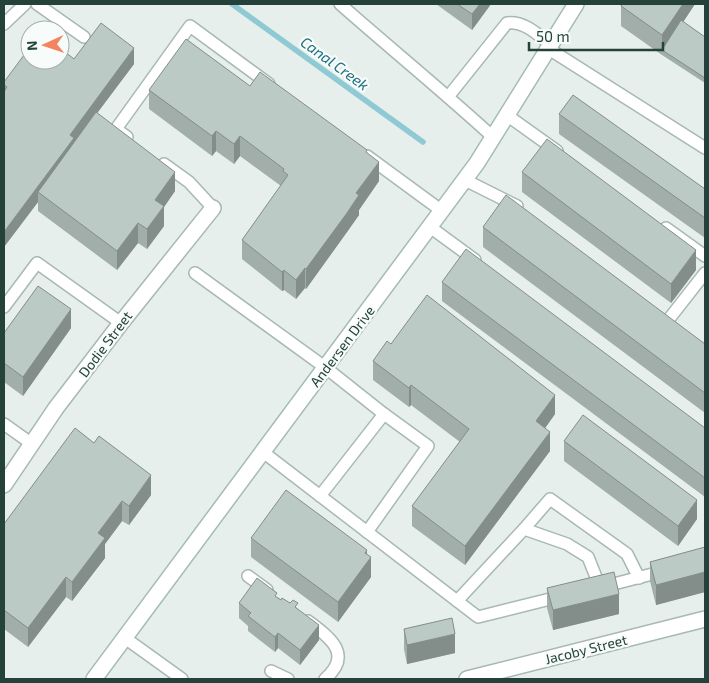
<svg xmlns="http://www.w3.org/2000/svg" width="709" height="683" font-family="'Exo 2',sans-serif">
<rect width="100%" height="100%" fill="#e6efeb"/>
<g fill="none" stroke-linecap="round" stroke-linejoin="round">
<path stroke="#8ec9d4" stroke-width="5.5" d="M232,4L423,142"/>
<g stroke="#a8b8b2" stroke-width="14">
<g id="lane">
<path d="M37,4L84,37"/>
<path d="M340,4C391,49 444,92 494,138"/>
<path d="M4,24L25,4"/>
<path d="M549,49L705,148"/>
<path d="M448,97L507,23C525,21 538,35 551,45"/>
<path d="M508,116L557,151"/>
<path d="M127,137L116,129L190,26L269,84"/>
<path d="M367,156L442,211"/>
<path d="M164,164L189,182L213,208"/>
<path d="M465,180L517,206"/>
<path d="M430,227L475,260"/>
<path d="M666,228L705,256"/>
<path d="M195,273L326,368L384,414L320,496"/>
<path d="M4,307L37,263L121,323"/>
<path d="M669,319L705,273"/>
<path d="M4,424L32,444"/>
<path d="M263,452L478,617L562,596"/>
<path d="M524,529L567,544L588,557L600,587"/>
<path d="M367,532L428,446L384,414"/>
<path d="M248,576L267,590"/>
<path d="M602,587L664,571"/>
<path d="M457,601L524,529L550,499L627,554L639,578"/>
<path d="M308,621C329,637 354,654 325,679"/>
<path d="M125,638L182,679"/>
<path d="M271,671L288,679"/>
</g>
</g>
<g stroke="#a8b8b2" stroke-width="18">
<g id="street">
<path d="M4,485L56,408L121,323L213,208"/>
<path d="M467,679L705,619"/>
</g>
</g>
<g stroke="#a4bbb3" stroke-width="18">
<path id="secondary" d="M94,679L477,163L576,4"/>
</g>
<use href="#lane" stroke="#fff" stroke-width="11"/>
<use href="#street" stroke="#fff" stroke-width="15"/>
<use href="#secondary" stroke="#fff" stroke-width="15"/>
</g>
<g fill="#a1aea9">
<path d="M436,4H491L472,30Z"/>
<path d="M622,4H695L683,22L705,37V83L662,55L621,26V6Z"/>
<path d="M74,59L134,64L97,113L175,191L164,207V226L147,249L138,243L117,270L38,211V202L4,247V82Z"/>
<path d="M250,86L367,152L379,181L359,210V215L347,232L306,289L305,288L296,299L284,290L282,291L242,259V240L281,186L240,156L234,164L216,151L212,156L149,109V90Z"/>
<path d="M559,114L705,189V238L559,134Z"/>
<path d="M522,172L696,270L671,303L522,192Z"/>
<path d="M483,227L705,344V413L483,247Z"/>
<path d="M442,282L705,428V497L442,301Z"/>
<path d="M71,328L23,396L4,382V333Z"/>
<path d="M391,344L555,414L545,428L550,451L465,565L412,526V506L460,442L411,405L409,407L373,380V361Z"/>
<path d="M564,441L697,519L678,546L564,461Z"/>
<path d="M151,495L129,525L122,521L105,544V558L72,601L66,597L28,647L4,629V524Z"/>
<path d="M251,538L367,554L371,577L338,622L251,557Z"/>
<path d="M705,547V592L656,605L650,581V562Z"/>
<path d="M547,588L619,614L553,630L547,608Z"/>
<path d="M277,597L281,600L290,603L298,609L319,640L300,665L278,648L275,652L248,631V626L239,618V603Z"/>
<path d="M404,629L455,653L407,664L404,649Z"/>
</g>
<g fill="#838d89">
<path d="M480,4H491L472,30V14Z"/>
<path d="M683,4H695L664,51L662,50V35Z"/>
<path d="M134,48V64L38,192V202L4,247V232L70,135Z"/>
<path d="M216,131V151L212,156V136Z"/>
<path d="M240,136V156L234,164V144Z"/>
<path d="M379,162V181L359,210V215L347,232L306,289V269L356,193Z"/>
<path d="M175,172V191L164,207V226L147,249V229L155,200Z"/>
<path d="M138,223V243L117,270V251Z"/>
<path d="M696,250V270L671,303V284Z"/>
<path d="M305,268V288L296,299V280Z"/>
<path d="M284,270V290L282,291V272Z"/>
<path d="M71,309V328L23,396V377Z"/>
<path d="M411,385V405L409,407V388Z"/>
<path d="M555,395V414L536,441V421Z"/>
<path d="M550,432V451L465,565V546Z"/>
<path d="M151,475V495L129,525V506Z"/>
<path d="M697,500V519L678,546V526Z"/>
<path d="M122,501V521L105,544V558L72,601V582L98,533Z"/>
<path d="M367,550V563L371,557V577L338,622V602Z"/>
<path d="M705,572V592L656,605V585Z"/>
<path d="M66,577V597L28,647V628Z"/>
<path d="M619,594V614L553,630V610Z"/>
<path d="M319,625V640L300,665V650Z"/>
<path d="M278,633V648L275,652V637Z"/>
<path d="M455,634V653L407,664V645Z"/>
</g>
<g fill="#bbcac4" stroke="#838d89">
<path d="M457,4H480L472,14Z"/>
<path d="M622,4H683L662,35L621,6Z"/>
<path d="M681,20L705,37V78L662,50Z"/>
<path d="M101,23L134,48L70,135L74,138L4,232V92L7,87L4,85V82L30,47V60H60V48L74,59Z"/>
<path d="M186,39L250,86L260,72L367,150L366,152L379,162L356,193L359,195L347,213L306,269L305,268L296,280L284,270L282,272L242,240L288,175L283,171L284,169L240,136L234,144L216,131L212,136L149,90Z"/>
<path d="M573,95L705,189V218L559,114Z"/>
<path d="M96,112L175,172L155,200L164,206L147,229L138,223L117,251L38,192Z"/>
<path d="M547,139L696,250L671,284L522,172Z"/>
<path d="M506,195L705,344V393L483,227Z"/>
<path d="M466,249L705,428V478L442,282Z"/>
<path d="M38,286L71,309L23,377L4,363V333Z"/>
<path d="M427,295L555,395L536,421L550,432L465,546L412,506L469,429L411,385L409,388L373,361L387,341L391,344Z"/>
<path d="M583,415L697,500L678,526L564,441Z"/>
<path d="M75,428L94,443L99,436L151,475L129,506L122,501L98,533L105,538L72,582L66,577L28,628L4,610V524Z"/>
<path d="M286,490L367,550L365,553L371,557L338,602L251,538Z"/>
<path d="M705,547V572L656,585L650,562Z"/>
<path d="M614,572L619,594L553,610L547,588Z"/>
<path d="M257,578L277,593L275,596L281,600L282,598L290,603L293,600L298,603L295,607L319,625L300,650L278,633L275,637L248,616L251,613L239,603Z"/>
<path d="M452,618L455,634L407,645L404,629Z"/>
</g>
<g text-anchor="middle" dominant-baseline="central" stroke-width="4.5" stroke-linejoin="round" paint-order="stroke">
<g font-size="14" fill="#24423a" stroke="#f7fbf9">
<text transform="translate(105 344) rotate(-53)">Dodie Street</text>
<text transform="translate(342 346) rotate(-53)">Andersen Drive</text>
<text transform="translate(586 649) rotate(-14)">Jacoby Street</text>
</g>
<g font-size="15" font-style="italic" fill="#1c6f80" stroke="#f7fbf9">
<text transform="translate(335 63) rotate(36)">Canal Creek</text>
</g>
</g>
<rect width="709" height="683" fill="none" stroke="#24423a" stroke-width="10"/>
<g transform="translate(45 45) rotate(267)"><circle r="24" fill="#f7fbf9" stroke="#a3b1ad"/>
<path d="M0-4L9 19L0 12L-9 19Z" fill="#f4845f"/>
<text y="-8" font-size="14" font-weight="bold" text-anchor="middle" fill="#24423a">N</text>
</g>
<path d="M529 42v8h134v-8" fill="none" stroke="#24423a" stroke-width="2.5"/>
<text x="536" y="42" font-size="15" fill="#24423a" stroke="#f7fbf9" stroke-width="4" paint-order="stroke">50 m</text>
</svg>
